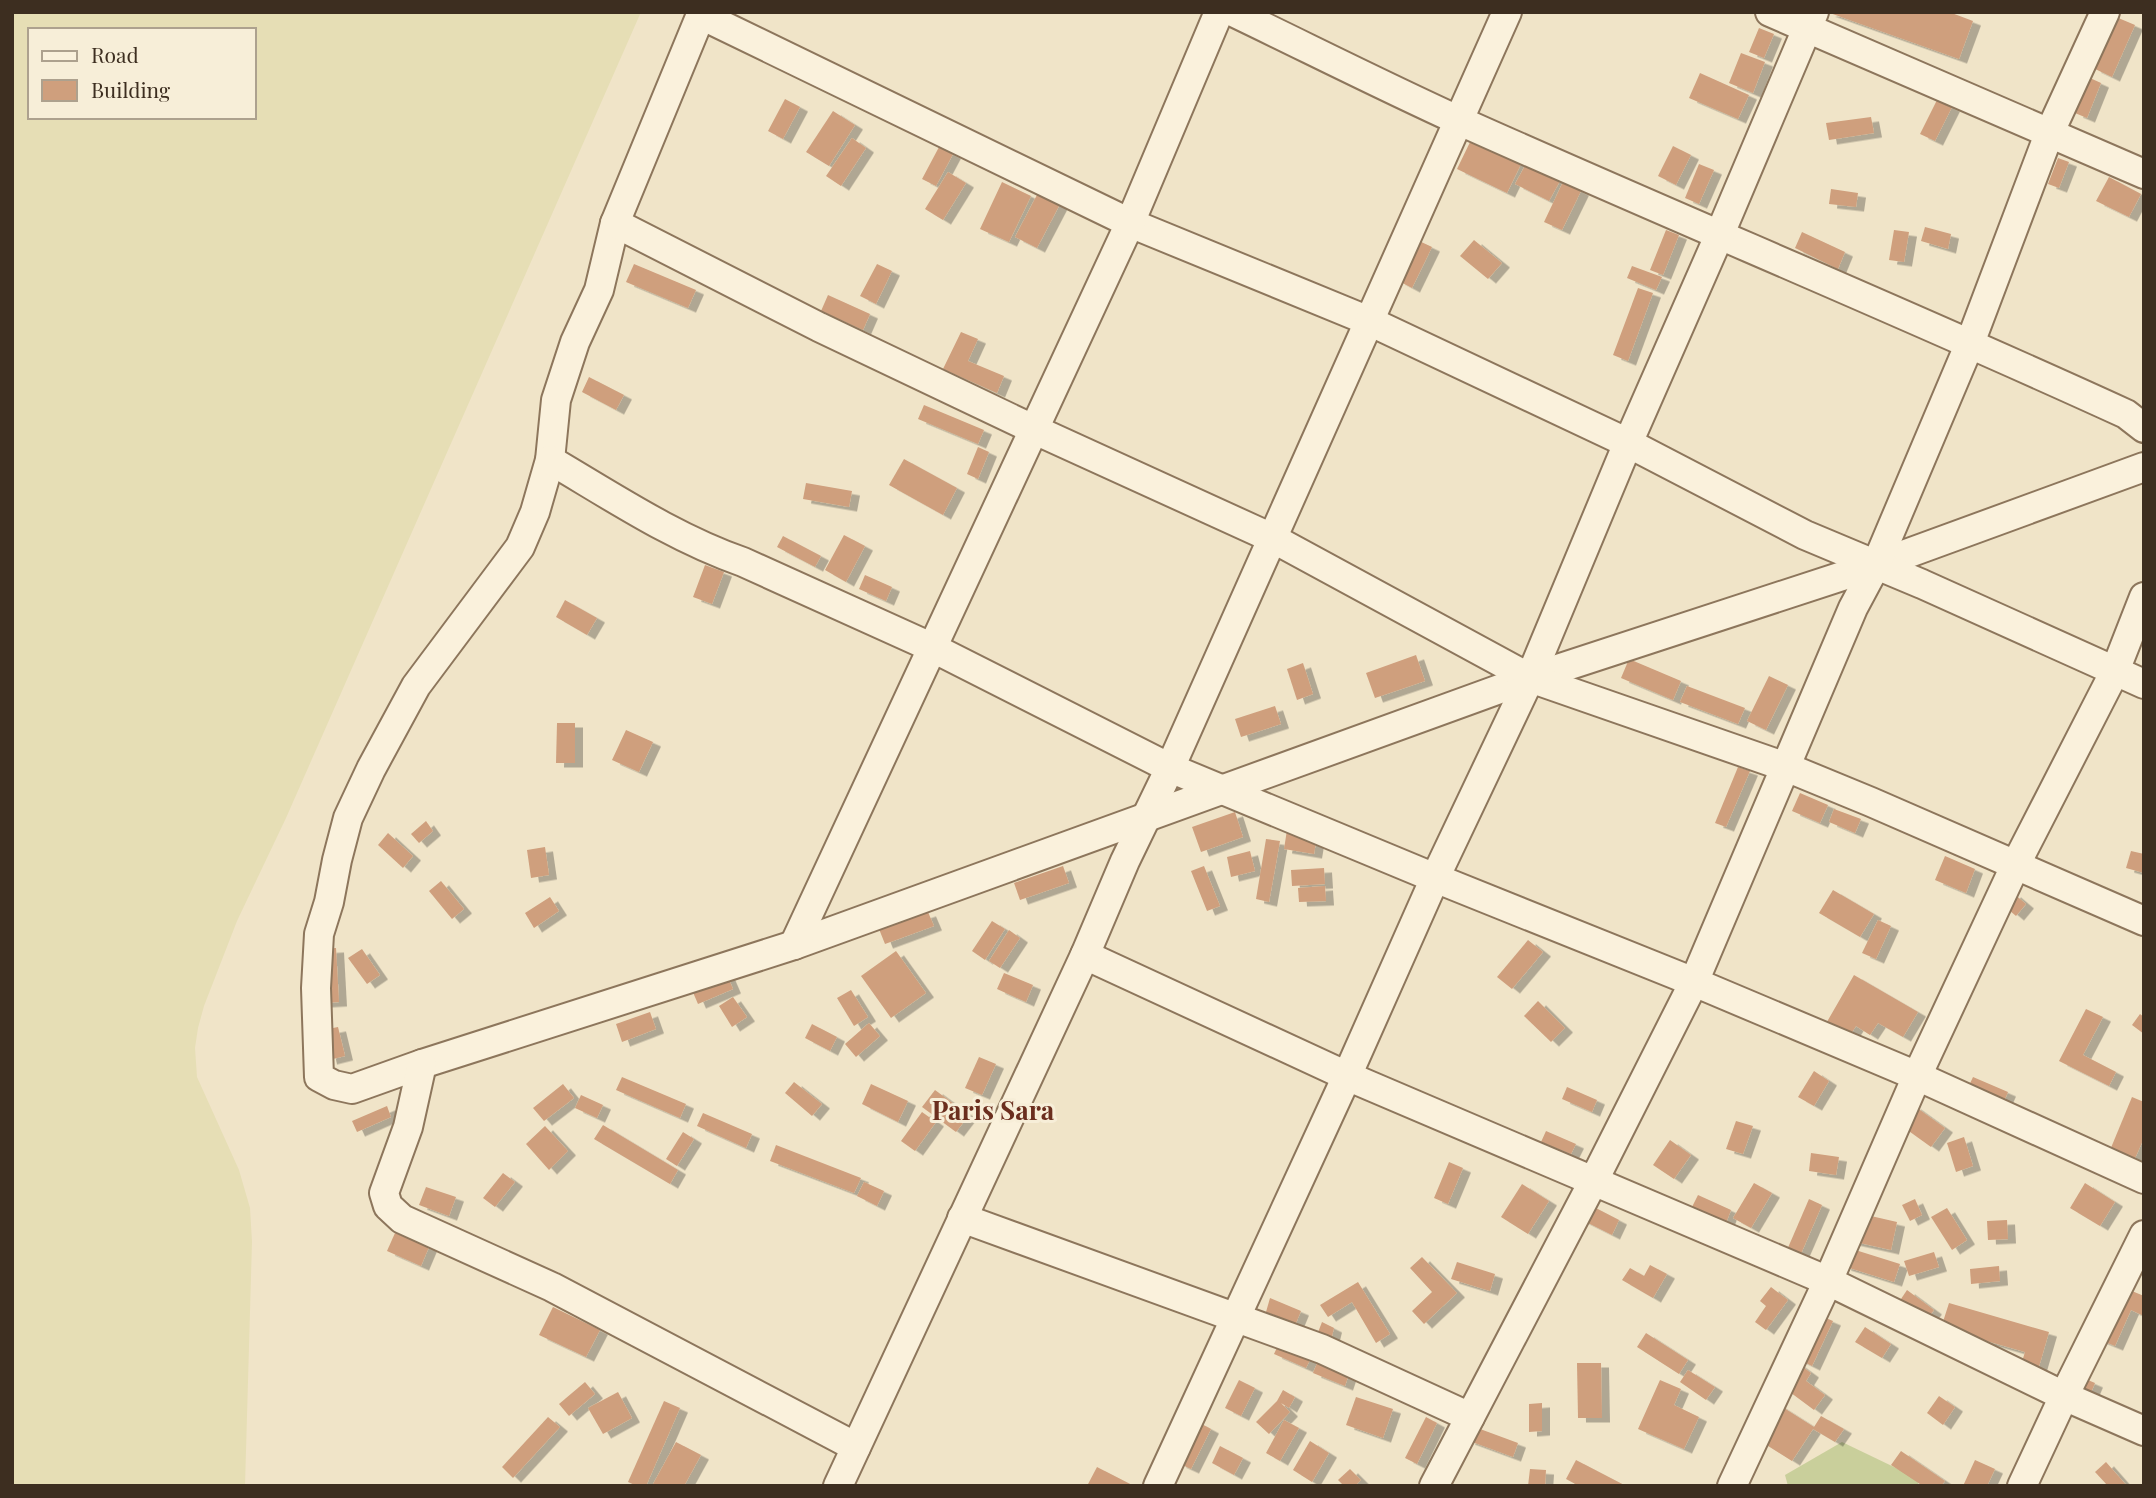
<svg xmlns="http://www.w3.org/2000/svg" width="2156" height="1498" font-family="'Playfair Display',serif">
<defs>
<filter id="shadow"><feDropShadow dx="8" dy="4.5" stdDeviation="0" flood-color="#0004"/></filter>
</defs>
<rect width="100%" height="100%" fill="#f0e4c8"/>
<path fill="#e6deb5" fill-rule="evenodd" d="M12,12H641L286,818L237,921L204,1006L198,1028L195,1048L197,1077L239,1170L250,1208L252,1242L245,1486H12ZM30,30H254V117H30Z"/>
<path fill="#c9cf9b" d="M1842,1442L1919,1479L1918,1486H1788L1785,1475Z"/>
<g fill="#cf9f7d" filter="url(#shadow)">
<path d="M1827,12H1949L1973,21L1959,59Z"/>
<path d="M2116,17L2135,25L2112,77L2093,68Z"/>
<path d="M1759,28L1774,34L1764,58L1749,52Z"/>
<path d="M1741,53L1765,62L1753,93L1729,83Z"/>
<path d="M1700,73L1749,95L1738,119L1689,98Z"/>
<path d="M2090,78L2101,83L2087,118L2075,113Z"/>
<path d="M785,99L800,107L783,139L768,131Z"/>
<path d="M1937,100L1952,107L1935,141L1920,134Z"/>
<path d="M833,111L855,125L829,166L806,152Z"/>
<path d="M1871,117L1874,133L1829,140L1826,123Z"/>
<path d="M852,138L866,148L841,186L826,176Z"/>
<path d="M1472,138L1522,162L1507,193L1457,169Z"/>
<path d="M1673,146L1691,155L1676,185L1658,176Z"/>
<path d="M939,147L953,154L936,186L922,179Z"/>
<path d="M2058,158L2069,162L2059,188L2048,184Z"/>
<path d="M1526,164L1560,181L1549,201L1515,184Z"/>
<path d="M1699,164L1714,170L1699,204L1685,198Z"/>
<path d="M948,172L966,183L943,220L925,209Z"/>
<path d="M2109,177L2141,194L2129,217L2096,201Z"/>
<path d="M1002,182L1031,196L1009,242L980,229Z"/>
<path d="M1563,182L1581,191L1562,230L1544,222Z"/>
<path d="M1831,189L1858,193L1856,207L1829,204Z"/>
<path d="M1038,193L1060,204L1037,248L1015,237Z"/>
<path d="M1925,227L1951,234L1948,249L1921,241Z"/>
<path d="M1666,230L1679,235L1663,275L1650,270Z"/>
<path d="M1894,230L1909,232L1904,262L1889,260Z"/>
<path d="M1802,232L1845,252L1838,269L1795,248Z"/>
<path d="M1417,240L1432,247L1412,288L1397,280Z"/>
<path d="M1474,240L1502,263L1488,279L1460,256Z"/>
<path d="M634,264L696,290L688,308L626,282Z"/>
<path d="M877,264L892,271L876,304L860,296Z"/>
<path d="M1632,266L1662,277L1656,290L1627,278Z"/>
<path d="M1638,288L1653,293L1628,361L1613,355Z"/>
<path d="M828,295L870,314L863,330L821,311Z"/>
<path d="M961,332L978,339L968,361L1004,376L997,393L943,369Z"/>
<path d="M589,377L624,395L616,410L582,392Z"/>
<path d="M924,405L984,430L978,444L918,419Z"/>
<path d="M978,447L989,452L978,479L967,474Z"/>
<path d="M904,459L957,488L943,515L889,485Z"/>
<path d="M806,483L852,491L849,507L803,499Z"/>
<path d="M844,535L865,546L846,582L825,570Z"/>
<path d="M783,536L821,556L815,567L777,547Z"/>
<path d="M705,565L724,572L712,604L693,597Z"/>
<path d="M865,575L892,587L886,601L859,589Z"/>
<path d="M565,600L597,618L587,635L556,617Z"/>
<path d="M1416,655L1425,681L1375,698L1366,673Z"/>
<path d="M1629,659L1681,681L1673,700L1621,678Z"/>
<path d="M1303,663L1313,694L1297,700L1287,669Z"/>
<path d="M1769,676L1788,685L1766,730L1747,721Z"/>
<path d="M1687,686L1745,708L1738,724L1680,702Z"/>
<path d="M1275,706L1281,724L1241,737L1235,719Z"/>
<path d="M557,723H575V763H556Z"/>
<path d="M626,730L653,742L639,772L612,760Z"/>
<path d="M1738,767L1750,771L1726,827L1715,823Z"/>
<path d="M1800,793L1828,805L1820,823L1792,811Z"/>
<path d="M1834,809L1861,819L1855,833L1829,822Z"/>
<path d="M1235,812L1243,837L1201,852L1192,827Z"/>
<path d="M426,821L433,831L419,843L411,834Z"/>
<path d="M1287,830L1317,836L1314,854L1284,849Z"/>
<path d="M388,833L413,856L403,868L378,845Z"/>
<path d="M1266,839L1280,841L1269,902L1256,899Z"/>
<path d="M545,847L549,875L531,878L527,850Z"/>
<path d="M1250,851L1255,871L1231,877L1227,857Z"/>
<path d="M2131,851L2144,854V873L2126,868Z"/>
<path d="M1945,856L1975,869L1966,893L1935,880Z"/>
<path d="M1063,866L1069,883L1020,900L1014,883Z"/>
<path d="M1204,866L1220,906L1207,911L1191,871Z"/>
<path d="M1324,868L1325,884L1292,886L1291,870Z"/>
<path d="M441,881L464,909L452,919L429,891Z"/>
<path d="M1325,886L1326,901L1299,902L1298,888Z"/>
<path d="M1833,890L1874,914L1860,937L1819,913Z"/>
<path d="M2013,893L2026,904L2016,916L2003,905Z"/>
<path d="M550,897L559,911L534,928L525,913Z"/>
<path d="M928,912L934,926L885,944L879,929Z"/>
<path d="M1878,920L1891,926L1876,959L1862,953Z"/>
<path d="M992,921L1005,929L985,960L972,951Z"/>
<path d="M1009,930L1020,938L1000,968L989,961Z"/>
<path d="M1528,940L1543,952L1512,989L1497,977Z"/>
<path d="M336,948L339,1002L322,1003L319,949Z"/>
<path d="M362,949L380,975L367,984L348,958Z"/>
<path d="M896,951L926,993L891,1018L861,976Z"/>
<path d="M1004,973L1033,985L1026,1002L997,989Z"/>
<path d="M727,975L733,989L698,1004L692,990Z"/>
<path d="M1854,975L1918,1012L1903,1037L1878,1023L1870,1035L1856,1026L1847,1040L1824,1027Z"/>
<path d="M851,990L868,1017L854,1026L837,998Z"/>
<path d="M733,997L747,1017L732,1027L719,1006Z"/>
<path d="M1538,1001L1565,1028L1551,1042L1524,1016Z"/>
<path d="M2086,1009L2103,1017L2083,1055L2116,1072L2109,1086L2059,1061Z"/>
<path d="M650,1012L656,1029L622,1042L616,1024Z"/>
<path d="M2140,1014L2144,1017V1034L2132,1025Z"/>
<path d="M869,1023L880,1036L856,1057L845,1044Z"/>
<path d="M812,1024L837,1037L830,1051L805,1038Z"/>
<path d="M338,1027L345,1056L329,1060L323,1030Z"/>
<path d="M979,1057L996,1064L982,1095L965,1088Z"/>
<path d="M1814,1071L1829,1081L1814,1106L1798,1097Z"/>
<path d="M622,1077L686,1104L680,1118L616,1090Z"/>
<path d="M1973,1077L2008,1092L2001,1108L1966,1092Z"/>
<path d="M794,1082L822,1104L812,1116L785,1093Z"/>
<path d="M563,1084L574,1098L544,1121L533,1108Z"/>
<path d="M871,1084L908,1101L898,1122L862,1104Z"/>
<path d="M1567,1087L1597,1100L1592,1112L1562,1099Z"/>
<path d="M935,1090L969,1115L956,1132L922,1107Z"/>
<path d="M581,1095L603,1105L597,1118L575,1108Z"/>
<path d="M2132,1097L2144,1102V1138L2132,1165L2108,1155Z"/>
<path d="M1913,1105L1945,1128L1931,1147L1899,1124Z"/>
<path d="M387,1106L391,1117L357,1132L352,1121Z"/>
<path d="M922,1112L936,1122L915,1151L901,1141Z"/>
<path d="M703,1113L752,1134L746,1148L697,1126Z"/>
<path d="M1736,1121L1753,1126L1743,1154L1726,1149Z"/>
<path d="M603,1125L678,1170L670,1184L594,1139Z"/>
<path d="M545,1126L568,1151L549,1170L526,1144Z"/>
<path d="M1546,1131L1576,1144L1571,1154L1541,1142Z"/>
<path d="M683,1132L694,1139L677,1166L666,1159Z"/>
<path d="M1964,1137L1973,1166L1956,1172L1947,1143Z"/>
<path d="M1670,1140L1691,1155L1674,1179L1653,1165Z"/>
<path d="M776,1145L861,1178L854,1193L770,1161Z"/>
<path d="M1811,1153L1839,1157L1836,1175L1809,1171Z"/>
<path d="M1449,1162L1463,1168L1448,1204L1434,1198Z"/>
<path d="M503,1173L515,1182L495,1207L483,1198Z"/>
<path d="M864,1182L884,1191L877,1206L857,1196Z"/>
<path d="M1754,1183L1772,1193L1751,1228L1733,1218Z"/>
<path d="M2085,1183L2115,1202L2100,1226L2070,1208Z"/>
<path d="M1522,1184L1549,1201L1528,1234L1501,1217Z"/>
<path d="M426,1187L456,1197L449,1216L419,1205Z"/>
<path d="M1698,1195L1731,1210L1726,1223L1692,1207Z"/>
<path d="M1809,1199L1822,1205L1800,1256L1787,1250Z"/>
<path d="M1915,1199L1922,1215L1910,1221L1902,1205Z"/>
<path d="M1588,1204L1619,1220L1612,1235L1580,1219Z"/>
<path d="M1947,1208L1967,1240L1952,1250L1931,1217Z"/>
<path d="M1858,1213L1897,1222L1891,1250L1851,1241Z"/>
<path d="M2007,1220L2008,1239L1988,1240L1987,1221Z"/>
<path d="M395,1233L429,1247L421,1266L387,1251Z"/>
<path d="M1849,1248L1900,1264L1894,1282L1843,1266Z"/>
<path d="M1934,1252L1939,1267L1909,1276L1904,1261Z"/>
<path d="M1422,1257L1457,1293L1424,1324L1412,1311L1432,1292L1410,1268Z"/>
<path d="M1457,1262L1495,1274L1490,1291L1451,1279Z"/>
<path d="M1650,1265L1667,1274L1653,1298L1622,1280L1630,1268L1644,1276Z"/>
<path d="M1999,1266L2000,1281L1971,1284L1970,1269Z"/>
<path d="M1358,1282L1390,1334L1376,1343L1352,1302L1328,1317L1320,1305Z"/>
<path d="M2115,1284L2144,1296V1316L2131,1310L2115,1346L2093,1337Z"/>
<path d="M1771,1287L1788,1300L1766,1330L1755,1322L1766,1306L1760,1301Z"/>
<path d="M1907,1290L1934,1310L1923,1324L1897,1305Z"/>
<path d="M1270,1298L1301,1311L1296,1323L1266,1312Z"/>
<path d="M1949,1303L2049,1332L2038,1370L2021,1365L2025,1352L1941,1328Z"/>
<path d="M553,1307L600,1330L586,1357L539,1335Z"/>
<path d="M1814,1313L1833,1321L1812,1366L1794,1357Z"/>
<path d="M1322,1322L1334,1328L1331,1340L1317,1335Z"/>
<path d="M1865,1327L1891,1344L1882,1358L1855,1342Z"/>
<path d="M1646,1333L1688,1360L1679,1374L1637,1347Z"/>
<path d="M1280,1341L1312,1356L1306,1368L1274,1354Z"/>
<path d="M1318,1361L1349,1374L1345,1386L1313,1373Z"/>
<path d="M1796,1362L1811,1373L1806,1381L1825,1395L1814,1410L1779,1384Z"/>
<path d="M1577,1363H1601L1602,1418H1578Z"/>
<path d="M1688,1370L1715,1387L1706,1400L1680,1382Z"/>
<path d="M2076,1375L2095,1383L2089,1397L2070,1389Z"/>
<path d="M1239,1380L1255,1388L1241,1416L1225,1408Z"/>
<path d="M1660,1380L1681,1389L1674,1405L1699,1417L1684,1449L1638,1429Z"/>
<path d="M585,1382L595,1394L569,1416L559,1404Z"/>
<path d="M1283,1390L1295,1397L1289,1408L1281,1403L1290,1412L1269,1434L1256,1422L1277,1401Z"/>
<path d="M618,1392L632,1418L603,1434L588,1408Z"/>
<path d="M1939,1396L1955,1407L1943,1425L1927,1413Z"/>
<path d="M1356,1397L1393,1409L1383,1438L1346,1425Z"/>
<path d="M664,1401L680,1408L646,1486H637L628,1482Z"/>
<path d="M1542,1403V1431L1529,1432V1404Z"/>
<path d="M1776,1403L1814,1427L1821,1416L1844,1429L1835,1442L1813,1429L1792,1461L1754,1437Z"/>
<path d="M548,1417L560,1427L513,1478L502,1467Z"/>
<path d="M1426,1417L1437,1423L1417,1464L1405,1458Z"/>
<path d="M1284,1420L1299,1428L1280,1461L1266,1453Z"/>
<path d="M1198,1422L1211,1429L1191,1469L1178,1463Z"/>
<path d="M1472,1426L1518,1443L1513,1457L1467,1440Z"/>
<path d="M1310,1441L1329,1453L1312,1482L1293,1470Z"/>
<path d="M676,1442L701,1455L684,1486H652Z"/>
<path d="M1220,1446L1243,1458L1234,1475L1212,1463Z"/>
<path d="M1901,1451L1945,1481L1941,1486H1923L1891,1465Z"/>
<path d="M1576,1460L1626,1486H1579L1566,1479Z"/>
<path d="M1975,1460L1995,1469L1987,1486H1963Z"/>
<path d="M2106,1462L2127,1486H2108L2095,1472Z"/>
<path d="M1097,1467L1134,1486H1087Z"/>
<path d="M1350,1469L1361,1480L1355,1486H1344L1338,1480Z"/>
<path d="M1530,1469L1546,1470L1545,1486H1528Z"/>
</g>
<g fill="none" stroke-linecap="round" stroke-linejoin="round">
<g stroke="#8d765c" stroke-width="32">
<g id="minor">
<path d="M702,12L615,223L599,290L575,342L556,400L550,460L535,512L520,547L416,686L371,769L348,818L337,860L329,902L319,934L316,988L319,1077L334,1085L352,1089L422,1064L794,945L1530,678L1876,565L2144,467"/>
<path d="M1233,12C1310,49 1385,87 1462,122C1683,221 1906,313 2126,414L2144,428"/>
<path d="M1770,12L2144,174"/>
<path d="M701,15L1130,223L1369,321L1628,443L1805,535L1922,584L2144,684"/>
<path d="M615,223L819,327L1033,429L1272,538L1530,678L1786,767L1871,802L2144,921"/>
<path d="M550,460C613,497 674,538 743,562L931,647L1170,768L1435,878L1694,982L1917,1076L2144,1179"/>
<path d="M794,945L1130,223L1219,12"/>
<path d="M1085,955L1347,1076L1828,1281L2064,1396L2144,1431"/>
<path d="M422,1064L408,1127L384,1193L388,1206L402,1219L552,1287L856,1447"/>
<path d="M962,1218L1322,1349L1470,1417"/>
<path d="M838,1486L1085,955L1125,861L1170,768L1507,12"/>
<path d="M1158,1486L1347,1076L1435,878L1530,678L1628,443L1719,236L1814,12"/>
<path d="M1434,1486L1593,1182L1694,982L1853,608L1876,565L1970,343L2049,134L2105,12"/>
<path d="M1732,1486L1828,1281L1917,1076L2016,864L2115,671L2144,597"/>
<path d="M2022,1486L2064,1396L2144,1235"/>
</g>
</g>
<use href="#minor" stroke="#faf1dc" stroke-width="28"/>
</g>
<g text-anchor="middle" dominant-baseline="central" stroke-width="6" stroke-linejoin="round" paint-order="stroke">
<g font-size="26" font-weight="bold" fill="#6b2e1e" stroke="#f7eed8">
<text x="993" y="1109">Paris Sara</text>
</g>
</g>
<rect width="2156" height="1498" fill="none" stroke="#3d2e20" stroke-width="28"/>
<rect x="28" y="28" width="228" height="91" fill="#f7eed8" stroke="#ada18e" stroke-width="2"/>
<rect x="42" y="51" width="35" height="10" fill="#faf1dc" stroke="#ada18e" stroke-width="2"/>
<text x="91" y="63" font-size="21" fill="#3d2e20">Road</text>
<rect x="42" y="80" width="35" height="21" fill="#cf9f7d" stroke="#ada18e" stroke-width="2"/>
<text x="91" y="98" font-size="21" fill="#3d2e20">Building</text>
</svg>
